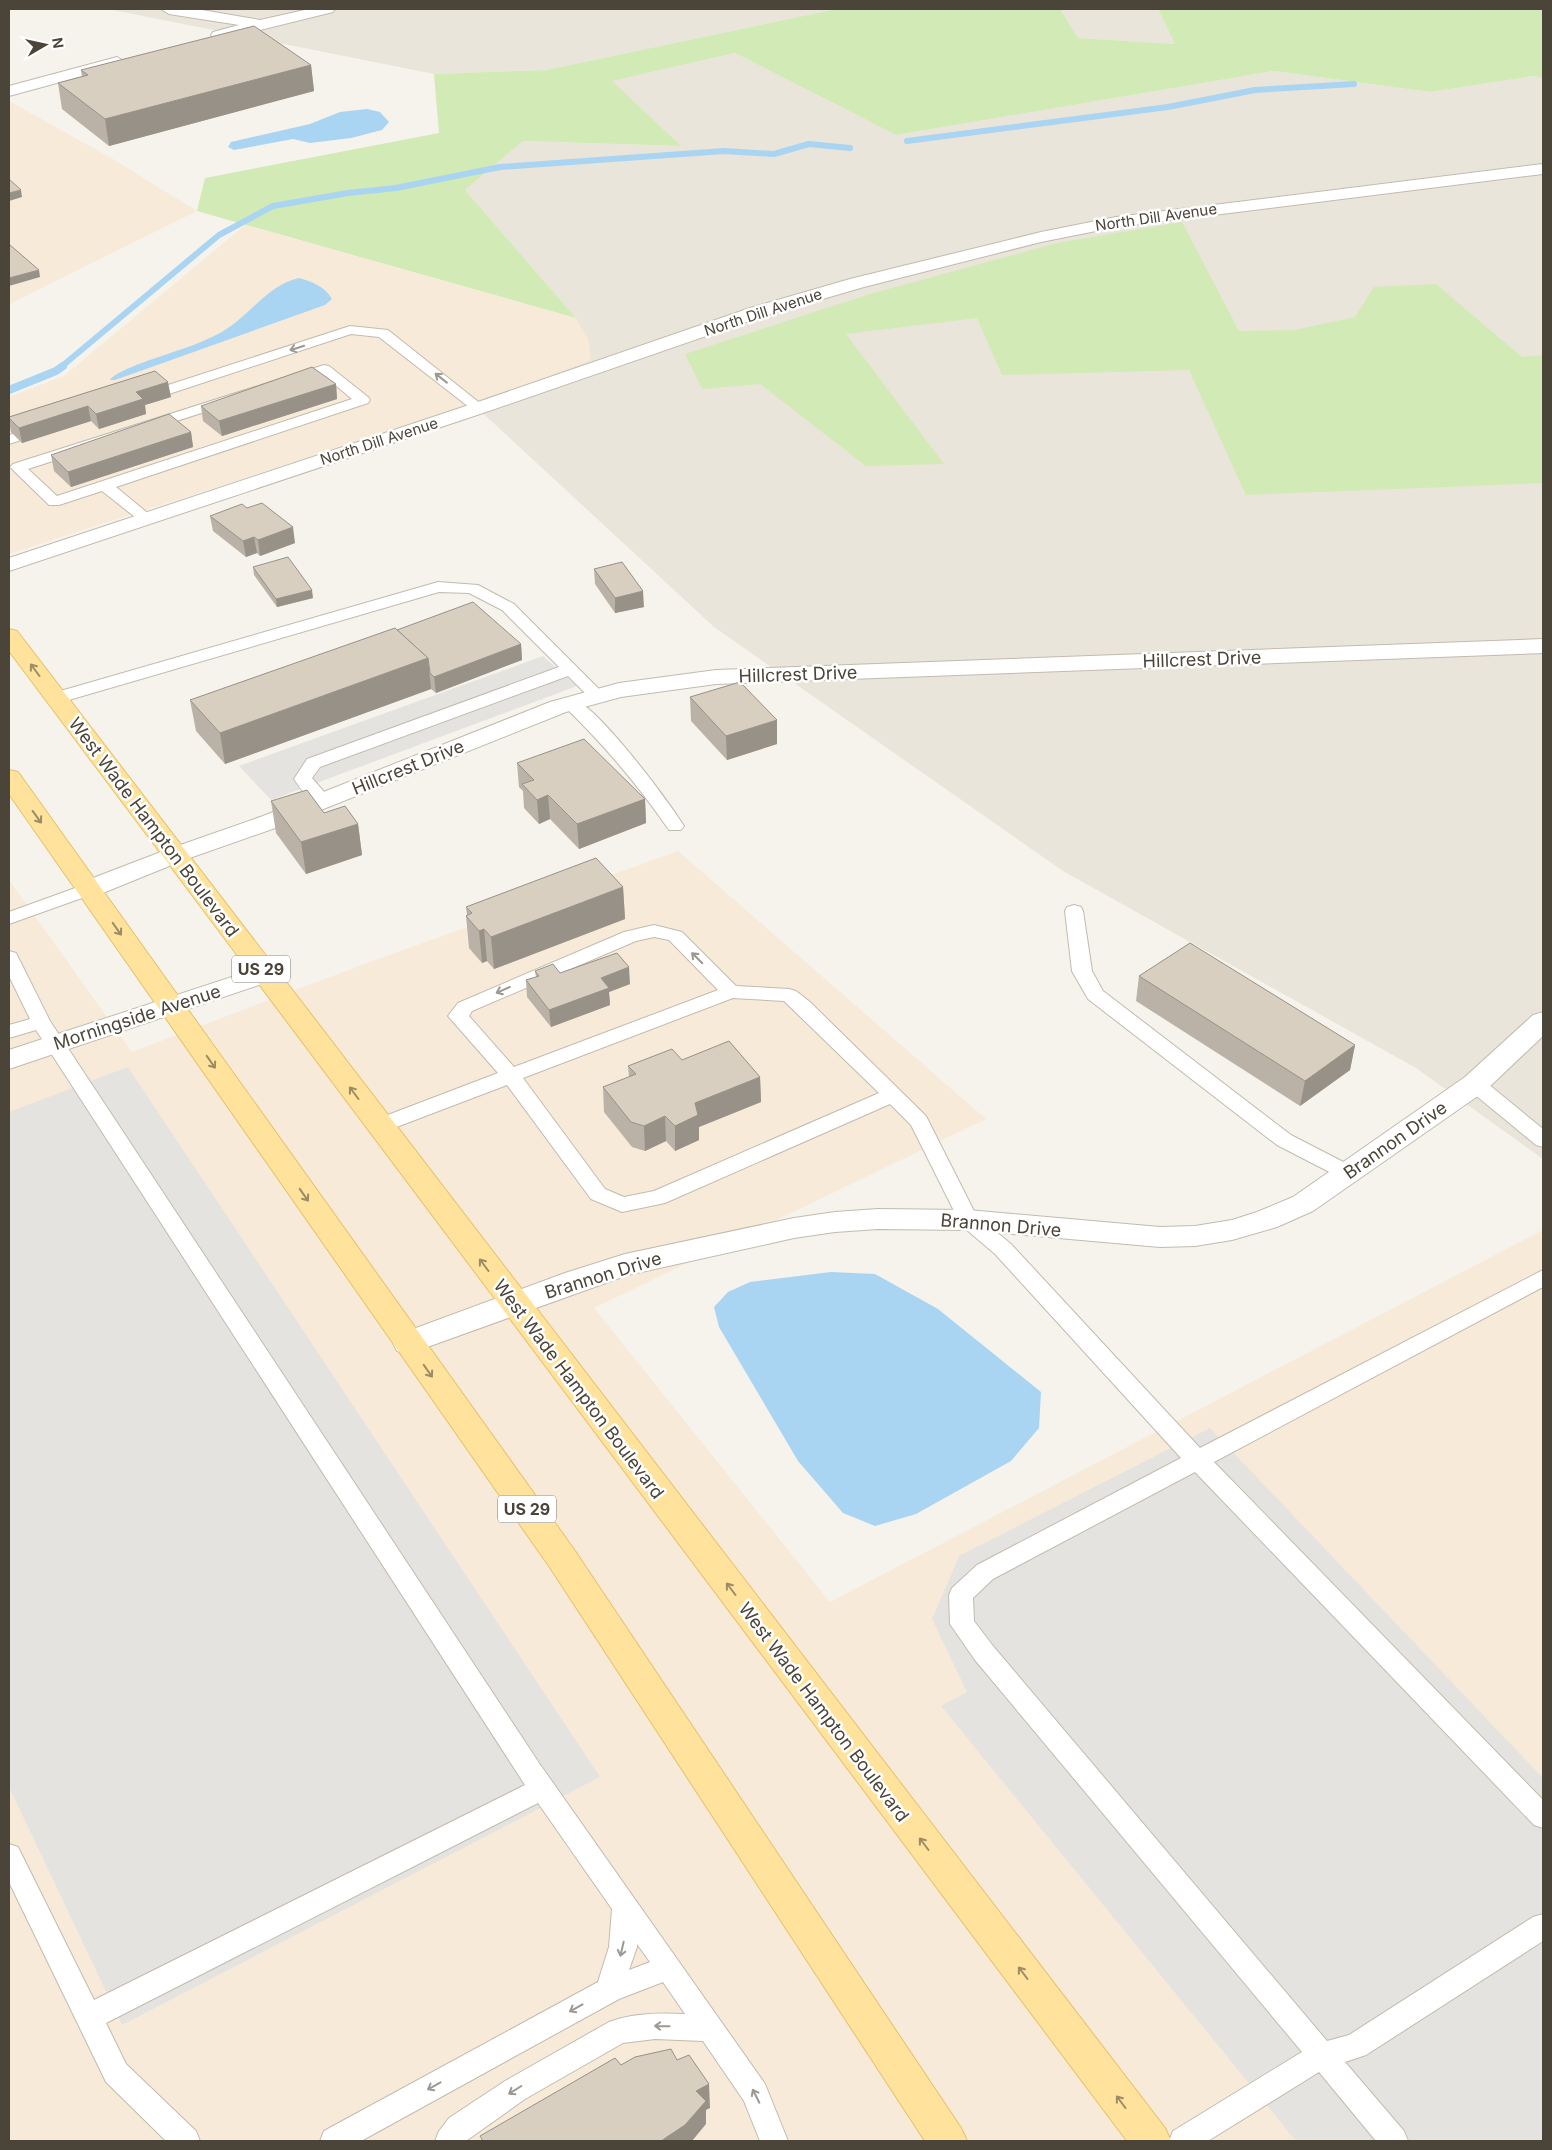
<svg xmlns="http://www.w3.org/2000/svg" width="1552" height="2150" font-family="Inter,sans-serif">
<rect width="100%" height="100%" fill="#f6f3ec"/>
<g fill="#eae5da">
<path d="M108,9H836L546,70L434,74Z"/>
<path d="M1060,9H1158L1175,44L1078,38Z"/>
<path d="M735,53L896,135L1274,71L1430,92L1534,76L1543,79V1159L1416,1068L1063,871L714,627L473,404L576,318L465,190L523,141L680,146L611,81Z"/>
</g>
<g fill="#f7ead8">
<path d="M9,101L111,158L197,211L9,304Z"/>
<path d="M245,225L576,318L589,341L591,360L473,404L9,554V397L64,376Z"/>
<path d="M678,851L986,1119L594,1308L830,1602L1543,1230V2141H9V880L132,1052L359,966Z"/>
</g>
<g fill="#d2eab5">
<path d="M836,9H1060L1078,38L1175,44L1158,9H1543V79L1534,76L1430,92L1274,71L896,135L735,53L612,81L681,146L523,141L465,190L576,318L197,211L205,178L439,133L434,74L546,70Z"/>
<path d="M1182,222L1239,331L1294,330L1355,317L1374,287L1436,284L1522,357L1543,355V483L1246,495L1189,370L1002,375L977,318L846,334L944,464L866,466L760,384L702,389L685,354L870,294L1057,243Z"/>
</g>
<g fill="#e5e3e0">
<path d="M543,656L577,686L271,800L239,766Z"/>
<path d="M128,1067L600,1777L122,2025L9,1787V1112Z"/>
<path d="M1210,1428L1543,1778V2141H1296L941,1706L967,1692L932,1619L959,1556Z"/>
</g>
<g fill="#a9d4f2">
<path d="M367,109L380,112L389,122L382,130L351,138L310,143L293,139L234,150L228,147L231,142L310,124L340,112Z"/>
<path d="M299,278C313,282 324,286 332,299L325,305L115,380H110C117,368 183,350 201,342C209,338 217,335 225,330C250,315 269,284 299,278Z"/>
<path d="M831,1272L875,1274L938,1309L1041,1392L1039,1428L1011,1461L916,1514L875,1526L843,1513L798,1461L719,1327L714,1307L728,1292L750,1282Z"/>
</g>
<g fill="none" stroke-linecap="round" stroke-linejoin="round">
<g stroke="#a9d4f2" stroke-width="6">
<path d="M907,141L1168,107L1255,90L1354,84"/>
<path d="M61,367L219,235L273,206L348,193L396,188L500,167L724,151L774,154L809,144L850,148"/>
</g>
<path stroke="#a9d4f2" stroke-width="8" d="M9,390L56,371L63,366"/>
<g stroke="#c2bbae" stroke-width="2">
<g id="service">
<path d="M350,326L388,330L486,408L484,411H474L379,337L351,334L169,394L164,395L157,391L159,388Z"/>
<path d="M324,365L329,366L368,397L370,400L368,403L116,487L150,515L153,518L150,521H140L102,491L59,505H49L10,467L13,464ZM322,374L352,399L57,496L28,469Z"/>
<path d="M16,433L23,437L21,440L9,444V435Z"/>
<path d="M438,582L478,585L514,604L605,695L603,699H591L568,676L320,767L312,778L332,801L329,805C314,809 302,791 294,779L307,759L559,667L502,610L469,593L439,592L62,702H50L48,698L50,694Z"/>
<path d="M571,698C597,704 668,801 684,826L681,830H669C638,785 604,745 565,707L563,703L565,699Z"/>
<path d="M89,883L96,885L98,889L96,893L9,924V912Z"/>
<path d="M1074,905L1081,907L1083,911L1092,971L1103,991L1291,1135L1355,1168L1358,1173L1355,1178L1348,1180L1341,1178L1277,1145L1088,999L1072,971L1065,911L1067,907Z"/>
<path d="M654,925L682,932L736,986L789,989L796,991L810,1002L926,1116L976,1215L1011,1244L1200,1448L1543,1270V1287L1214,1462L1543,1800V1828L1534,1825L1195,1472L993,1579L973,1598L974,1621L993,1646L1327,2041L1349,2035L1533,1917L1543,1914V1941L1366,2055L1345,2062L1404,2131L1408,2141H1376L1319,2072L1208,2141H1169L1173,2131L1302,2052L975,1660L950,1624L949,1595L952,1588L977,1565L1181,1458L995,1254L961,1225L911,1125L890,1104L665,1203L622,1212L591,1199L507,1085L386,1131L379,1133L372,1131L369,1126L372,1121L498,1073L448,1016L458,1003L624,932ZM654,937L669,940L718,990L514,1067L469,1016L472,1011L636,941ZM733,998L784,1001L879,1093L654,1191L624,1197L605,1189L523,1078Z"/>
<path d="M9,951L16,953L50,1021L539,1763L765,2084L788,2141H760L744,2101L703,2041L655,2039L623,2043L525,2099L466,2141H435L439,2131L449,2118L505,2081L609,2022C633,2013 660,2013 685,2014L663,1982L619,1999L361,2141H320L324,2131L598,1982L609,1947L612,1909L538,1803L106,2023L126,2064L196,2131L200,2141H166L106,2082L9,1882V1844L18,1847L94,2000L525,1785L36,1030L9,1038V1025L30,1019L9,976ZM637,1944L650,1962L629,1970L637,1947Z"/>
<path d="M1475,1077L1482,1079L1543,1129V1147L1536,1145L1468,1089L1465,1084L1468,1079Z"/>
</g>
</g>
<g stroke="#c2bbae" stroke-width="2">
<g id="minor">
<path d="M161,9H196L260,20L309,9H335L333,12L219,40L213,38L211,35L213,32L239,25L169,14Z"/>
<path d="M117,57L125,62L123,65L9,96V86Z"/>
<path d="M1543,164V174L1116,227L1041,242L864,287L764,316L486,412L9,571V558L472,404L750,308L850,279L1041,232L1116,217Z"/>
<path d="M265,966L274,968L278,974L274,980L9,1069V1050Z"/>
<path d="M1543,1012V1036L1485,1091L1313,1211L1277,1227L1232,1240L1195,1246L1160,1247L968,1230L878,1229L835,1232L794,1238L628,1275L408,1354L397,1351L393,1343L397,1335L565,1273L625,1254L794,1218L835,1212L878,1209L968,1210L1160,1227L1195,1226L1232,1220L1257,1212L1293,1197L1465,1077L1533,1015Z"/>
</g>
</g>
<g stroke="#c2bbae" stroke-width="2">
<path id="tertiary" d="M1543,639V653L716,684L621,697L566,712L281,826L184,860L98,895L89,897L80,895L76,889L80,883L166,850L263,816L550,702L619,683L716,670Z"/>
</g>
<g stroke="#e6c16a" stroke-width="2">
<g id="primary">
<path d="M9,629L17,631L1165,2128L1171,2141H1127L9,651Z"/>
<path d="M9,770L18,772L575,1551L961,2128L967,2141H925L551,1569L9,794Z"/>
</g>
</g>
<use href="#service" fill="#fff" fill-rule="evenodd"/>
<use href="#minor" fill="#fff" fill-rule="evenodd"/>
<use href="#tertiary" fill="#fff" fill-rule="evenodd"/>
<use href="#primary" fill="#ffe39c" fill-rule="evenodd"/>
</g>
<g fill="#bab2a6">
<path d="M311,65L314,91L109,146L62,109L58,83L82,77L81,70Z"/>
<path d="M155,371L171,397L145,405L146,414L99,429L91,421L22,443L11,432L9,421V417Z"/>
<path d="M336,384L337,399L222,436L203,421L201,406Z"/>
<path d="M191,432L193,447L71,487L54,471L51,455Z"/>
<path d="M210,516L295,543L260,556L257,553L246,557L213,531Z"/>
<path d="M253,567L313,598L277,607L254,575Z"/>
<path d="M594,569L644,607L615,613L595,584Z"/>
<path d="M397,630L521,644L522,660L436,693L431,689L225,764L196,731L190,700Z"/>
<path d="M690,697L777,744L727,760L691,721Z"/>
<path d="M517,763L645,799L646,823L579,849L550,819L539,824L524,808L523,791L519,787Z"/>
<path d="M271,801L324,813L358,824L362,855L306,874L276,833Z"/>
<path d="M623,887L625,919L494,969L487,961L482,963L469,948L466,916L467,915L466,907Z"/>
<path d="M535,971L560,973L630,984L609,992L610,1005L551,1027L527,997L526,980L536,977Z"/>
<path d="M1139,976L1355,1045L1350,1070L1300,1106L1136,1001Z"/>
<path d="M682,1060L760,1077L761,1102L699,1127V1140L675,1151L666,1141L645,1151L632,1147L604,1112L603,1087L629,1077L628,1066Z"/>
</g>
<g fill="#979187">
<path d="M311,65L314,91L109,146L105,119Z"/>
<path d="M21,190L22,197L9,201V193Z"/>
<path d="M39,270L40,277L9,286V278Z"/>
<path d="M168,382L171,397L145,405L146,414L99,429L96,414L136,392Z"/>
<path d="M336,384L337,399L222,436L219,421Z"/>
<path d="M88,406L91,421L22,443L19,428Z"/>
<path d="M191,432L193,447L71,487L68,472Z"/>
<path d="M293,527L295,543L260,556L258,540Z"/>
<path d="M254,537L257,553L246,557L243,541Z"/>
<path d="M312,590L313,598L277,607L276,599Z"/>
<path d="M643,591L644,607L615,613V598Z"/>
<path d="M521,644L522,660L436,693L434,677Z"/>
<path d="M428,658L431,689L225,764L220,733Z"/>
<path d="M777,720V744L727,760L726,736Z"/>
<path d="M548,795L550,819L539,824L537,800Z"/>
<path d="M645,799L646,823L579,849L577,824Z"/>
<path d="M358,824L362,855L306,874L301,842Z"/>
<path d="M623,887L625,919L494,969L491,937Z"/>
<path d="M484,929L487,961L482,963L479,931Z"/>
<path d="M629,967L630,984L609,992L610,1005L551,1027L549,1010L601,978Z"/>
<path d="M1355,1045L1350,1070L1300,1106L1305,1081Z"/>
<path d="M760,1077L761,1102L699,1127V1140L675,1151V1126L695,1103Z"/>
<path d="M665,1116L666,1141L645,1151L644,1126Z"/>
<path d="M709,2084L710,2108L706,2110V2124L692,2141H661L696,2091Z"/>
</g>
<g fill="#d8cfc1" stroke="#979187">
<path d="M254,26L311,65L105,119L58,83L88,75L81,70Z"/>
<path d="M9,179L21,190L9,193Z"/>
<path d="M9,245H10L39,270L9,278Z"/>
<path d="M312,367L336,384L219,421L201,406Z"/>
<path d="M155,371L168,382L136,392L143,399L96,414L88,406L19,428L9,418V417Z"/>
<path d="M169,414L191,432L68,472L51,455Z"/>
<path d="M262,503L293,527L258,540L254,537L243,541L210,516L242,504L247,508Z"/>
<path d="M288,557L312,590L276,599L253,567Z"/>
<path d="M622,562L643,591L615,598L594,569Z"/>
<path d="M473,602L521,644L434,677L430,673L428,658L397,630Z"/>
<path d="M395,628L428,658L220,733L190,700Z"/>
<path d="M740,682L777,720L726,736L690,697Z"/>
<path d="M584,739L645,799L577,824L548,795L537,800L522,784L534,780L517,763Z"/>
<path d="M307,790L324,813L345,806L358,824L301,842L271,801Z"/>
<path d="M596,858L623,887L491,937L484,929L479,931L466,916L472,913L466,907Z"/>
<path d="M1190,943L1355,1045L1305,1081L1139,976Z"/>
<path d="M617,953L629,967L601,978L609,988L549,1010L526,980L539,976L535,971L553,964L560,973Z"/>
<path d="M729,1041L760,1077L695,1103L698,1115L675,1126L665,1116L644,1126L631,1122L603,1087L636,1074L628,1066L672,1049L682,1060Z"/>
<path d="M671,2049L677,2060L689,2055L709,2084L696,2091L706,2101L685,2125L661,2141H483L480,2136L615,2058L621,2065L635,2057Z"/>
</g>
<defs><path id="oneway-shaft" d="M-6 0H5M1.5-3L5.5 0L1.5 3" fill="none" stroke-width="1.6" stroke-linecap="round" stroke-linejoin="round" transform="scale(1.25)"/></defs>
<g stroke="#9c9892">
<use href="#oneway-shaft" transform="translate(297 348) rotate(162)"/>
<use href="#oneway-shaft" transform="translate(441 378) rotate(-142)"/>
<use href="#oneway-shaft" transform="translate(697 958) rotate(-135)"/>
<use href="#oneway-shaft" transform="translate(503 990) rotate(156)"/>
<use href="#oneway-shaft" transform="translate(622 1949) rotate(103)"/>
<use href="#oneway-shaft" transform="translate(576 2008) rotate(151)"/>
<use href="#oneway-shaft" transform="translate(662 2026) rotate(-179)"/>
<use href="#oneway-shaft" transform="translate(434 2086) rotate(151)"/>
<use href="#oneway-shaft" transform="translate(515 2090) rotate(148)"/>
<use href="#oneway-shaft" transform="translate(756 2096) rotate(-117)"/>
</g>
<g stroke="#9c8c66">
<use href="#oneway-shaft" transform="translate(35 670) rotate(-127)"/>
<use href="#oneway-shaft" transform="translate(37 817) rotate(54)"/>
<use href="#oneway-shaft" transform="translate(117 929) rotate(55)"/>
<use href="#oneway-shaft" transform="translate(211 1062) rotate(55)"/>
<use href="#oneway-shaft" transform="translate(354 1093) rotate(-127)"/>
<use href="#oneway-shaft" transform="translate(304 1195) rotate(55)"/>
<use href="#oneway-shaft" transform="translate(484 1265) rotate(-127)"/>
<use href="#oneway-shaft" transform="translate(428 1371) rotate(55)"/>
<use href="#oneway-shaft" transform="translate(731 1589) rotate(-127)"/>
<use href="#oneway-shaft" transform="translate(924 1844) rotate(-127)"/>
<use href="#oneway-shaft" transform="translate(1023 1973) rotate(-127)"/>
<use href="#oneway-shaft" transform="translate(1121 2102) rotate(-127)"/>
</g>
<g text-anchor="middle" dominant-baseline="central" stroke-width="5" stroke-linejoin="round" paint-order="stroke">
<g font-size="15" fill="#4b4439" stroke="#fff">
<text transform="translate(1156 217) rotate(-8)">North Dill Avenue</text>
<text transform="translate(763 312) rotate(-18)">North Dill Avenue</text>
<text transform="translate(379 441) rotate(-18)">North Dill Avenue</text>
</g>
<g fill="#fff" stroke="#817c74" stroke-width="1">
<rect x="232" y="955.5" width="58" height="27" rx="4"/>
<rect x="498" y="1495.5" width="58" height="27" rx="4"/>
</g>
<g font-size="16" font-weight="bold" fill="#4b4439">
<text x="261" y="969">US 29</text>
<text x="527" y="1509">US 29</text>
</g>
<g font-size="18" fill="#4b4439" stroke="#fff">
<text transform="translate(1202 659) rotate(-2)">Hillcrest Drive</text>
<text transform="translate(798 674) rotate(-2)">Hillcrest Drive</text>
<text transform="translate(408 767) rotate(-22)">Hillcrest Drive</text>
<text transform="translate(154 827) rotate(53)">West Wade Hampton Boulevard</text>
<text transform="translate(137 1017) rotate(-18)">Morningside Avenue</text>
<text transform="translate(1395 1140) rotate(-35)">Brannon Drive</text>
<text transform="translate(1001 1225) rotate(5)">Brannon Drive</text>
<text transform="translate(603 1275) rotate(-17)">Brannon Drive</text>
<text transform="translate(579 1389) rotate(53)">West Wade Hampton Boulevard</text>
<text transform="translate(824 1712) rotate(53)">West Wade Hampton Boulevard</text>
</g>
</g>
<rect width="1552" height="2150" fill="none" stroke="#4b4439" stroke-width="20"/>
<g transform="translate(45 45) rotate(81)" stroke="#ffffff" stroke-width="4" paint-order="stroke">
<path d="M0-4L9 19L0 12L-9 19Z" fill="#4b4439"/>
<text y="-8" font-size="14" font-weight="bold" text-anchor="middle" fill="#4b4439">N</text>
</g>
</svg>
